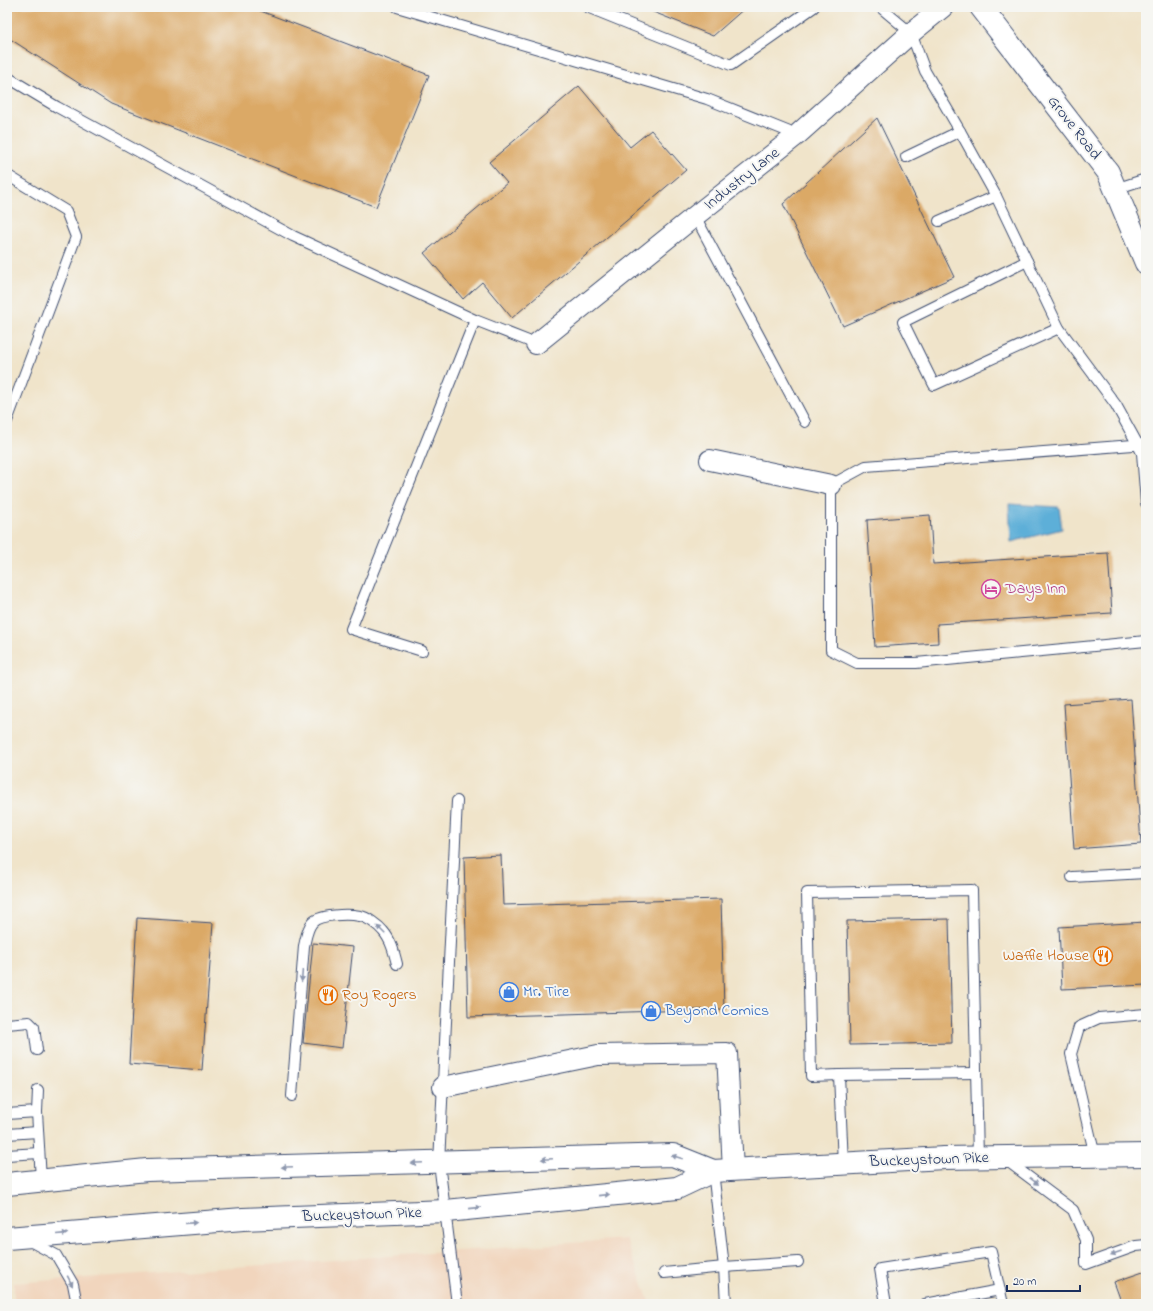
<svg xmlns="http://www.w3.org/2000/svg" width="1153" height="1311" font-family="'Indie Flower',sans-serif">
<rect width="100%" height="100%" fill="#f6f6f2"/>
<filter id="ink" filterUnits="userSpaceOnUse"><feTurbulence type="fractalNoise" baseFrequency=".025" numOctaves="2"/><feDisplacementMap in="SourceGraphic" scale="8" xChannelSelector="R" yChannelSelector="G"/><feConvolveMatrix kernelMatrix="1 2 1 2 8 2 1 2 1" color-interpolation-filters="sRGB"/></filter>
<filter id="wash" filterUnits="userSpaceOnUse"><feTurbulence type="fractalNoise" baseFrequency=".012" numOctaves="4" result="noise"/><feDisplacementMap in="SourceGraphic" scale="16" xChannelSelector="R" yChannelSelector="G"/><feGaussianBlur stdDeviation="0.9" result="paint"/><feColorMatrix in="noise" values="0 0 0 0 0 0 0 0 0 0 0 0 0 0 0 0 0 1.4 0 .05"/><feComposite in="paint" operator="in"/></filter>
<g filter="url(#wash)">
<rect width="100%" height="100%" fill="#f0e4ca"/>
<path fill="#f1d5bd" d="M626,1239L650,1304H14V1283Z"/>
<path fill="#5dafd8" stroke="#3c6f9b" d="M1009,504L1059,507L1062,529L1011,542Z"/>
<g id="blocks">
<g fill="#dba966">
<path d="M7,7H250L429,75L376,207L111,104L7,37Z"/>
<path d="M641,7H746L713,36Z"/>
<path d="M579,86L630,147L651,130L686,170L512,318L482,282L463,299L424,253L507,183L489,162Z"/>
<path d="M877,118L954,277L843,326L783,204Z"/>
<path d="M930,515L933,564L1108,553L1112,613L937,624L938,643L875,647L867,520Z"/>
<path d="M1131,699L1141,844L1074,849L1064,704Z"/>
<path d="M501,855L503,905L721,899L724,1009L468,1017L464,857Z"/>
<path d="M137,918L213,923L202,1070L129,1064Z"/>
<path d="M949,919L952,1043L850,1045L847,921Z"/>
<path d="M1146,922V985L1062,989L1059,927Z"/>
<path d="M313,943L353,947L342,1048L303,1043Z"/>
<path d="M1146,1271V1304H1122L1114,1282Z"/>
</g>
</g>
</g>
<g filter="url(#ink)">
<use href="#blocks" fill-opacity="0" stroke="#3b4a6e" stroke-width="1"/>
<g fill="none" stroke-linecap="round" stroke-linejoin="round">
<g stroke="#3b4a6e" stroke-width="12">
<g id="lane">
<path d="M397,7L707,99L797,135"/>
<path d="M587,7L731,65L814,7"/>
<path d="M880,7L911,33L925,71L960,131L996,196L1059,328L1116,405L1138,445L1142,453L1146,503"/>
<path d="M7,77L57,107L293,236L475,320L536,344"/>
<path d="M906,157L960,131"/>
<path d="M7,175L66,211L76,237L7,421"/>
<path d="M1115,189L1146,179"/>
<path d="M695,216L805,422"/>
<path d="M939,221L996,196"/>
<path d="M1027,261L903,322L934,385L1059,328"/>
<path d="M1146,444L866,466L831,485V650L857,663H916L1146,641"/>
<path d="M422,651L351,629L475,320"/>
<path d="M1072,877L1146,873"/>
<path d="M7,1024L29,1022L34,1027L37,1050"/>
<path d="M839,1075L976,1073"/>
<path d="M292,1096L304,946C306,938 307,929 312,923C319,914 349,914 360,916C367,917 378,925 383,931C391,940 394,952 397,964"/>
<path d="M37,1112L38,1090"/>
<path d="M7,1114L37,1112L41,1180"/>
<path d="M7,1134L38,1132"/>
<path d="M7,1155L39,1153"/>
<path d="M1095,1156L1071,1054L1079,1027L1099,1018L1146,1014"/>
<path d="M1006,1160L1073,1210L1086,1240V1264L1136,1246L1146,1245"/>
<path d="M843,1164L839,1075L811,1076L807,893L972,890L978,1158"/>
<path d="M713,1171L724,1267L726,1304"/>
<path d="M28,1240L56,1255L73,1284L77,1304"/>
<path d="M664,1273L724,1267L798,1262"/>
<path d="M457,1304L439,1163L457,801"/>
<path d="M886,1304L880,1269L991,1252L1003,1304"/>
<path d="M925,1304L1000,1290"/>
</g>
</g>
<g stroke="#3b4a6e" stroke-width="22">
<g id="street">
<path d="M536,344L695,216L797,135L911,33L943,7"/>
<path d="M710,460L831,485"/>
<path d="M443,1087L598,1055L727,1053L733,1170"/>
</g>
</g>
<g stroke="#3b4a6e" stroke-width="24">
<path id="secondary" d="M981,7L1108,172L1146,263"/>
</g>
<g stroke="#3b4a6e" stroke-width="24">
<g id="primary">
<path d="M7,1184L147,1170L673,1155L713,1171"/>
<path d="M7,1238L243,1219L446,1211L677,1188L713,1171L944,1158L1146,1155"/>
</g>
</g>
<use href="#lane" stroke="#fff" stroke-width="10"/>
<use href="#street" stroke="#fff" stroke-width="20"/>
<use href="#secondary" stroke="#fff" stroke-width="22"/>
<use href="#primary" stroke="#fff" stroke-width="22"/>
</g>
<defs><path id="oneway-solid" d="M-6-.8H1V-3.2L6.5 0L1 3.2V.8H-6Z"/></defs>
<g fill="#8d97ae">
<use href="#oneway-solid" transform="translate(381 930) rotate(-135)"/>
<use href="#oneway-solid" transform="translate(302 976) rotate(94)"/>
<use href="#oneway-solid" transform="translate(677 1157) rotate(-164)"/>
<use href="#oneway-solid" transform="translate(547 1159) rotate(178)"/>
<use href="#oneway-solid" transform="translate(417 1163) rotate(178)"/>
<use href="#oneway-solid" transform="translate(287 1167) rotate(178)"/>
<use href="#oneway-solid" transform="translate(1034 1181) rotate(37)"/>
<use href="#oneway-solid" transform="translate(604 1195) rotate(-6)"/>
<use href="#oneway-solid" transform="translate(475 1208) rotate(-6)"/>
<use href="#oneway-solid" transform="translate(191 1223) rotate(-5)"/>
<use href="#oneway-solid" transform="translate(62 1234) rotate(-5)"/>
<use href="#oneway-solid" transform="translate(1116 1253) rotate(160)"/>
<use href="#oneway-solid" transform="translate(70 1281) rotate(63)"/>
</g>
</g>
<defs>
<g id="hotel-ring" transform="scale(1)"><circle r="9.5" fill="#f6f6f2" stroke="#d1479c" stroke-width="1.5"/><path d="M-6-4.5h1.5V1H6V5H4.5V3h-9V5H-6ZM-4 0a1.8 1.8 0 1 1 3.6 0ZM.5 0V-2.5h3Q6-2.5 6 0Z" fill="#d1479c"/></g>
<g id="restaurant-ring" transform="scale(1)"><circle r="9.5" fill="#f6f6f2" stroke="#e8710a" stroke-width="1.5"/><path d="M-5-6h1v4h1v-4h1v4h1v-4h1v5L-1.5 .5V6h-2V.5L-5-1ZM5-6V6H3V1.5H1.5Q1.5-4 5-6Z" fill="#e8710a"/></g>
<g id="shop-ring" transform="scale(1)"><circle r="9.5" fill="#f6f6f2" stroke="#3f7fe0" stroke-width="1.5"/><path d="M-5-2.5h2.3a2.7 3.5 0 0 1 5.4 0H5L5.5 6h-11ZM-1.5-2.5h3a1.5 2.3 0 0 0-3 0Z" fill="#3f7fe0"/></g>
</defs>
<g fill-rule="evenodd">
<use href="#hotel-ring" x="991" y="589"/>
<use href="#restaurant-ring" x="1103" y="956"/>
<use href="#shop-ring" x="509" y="992"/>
<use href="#restaurant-ring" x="328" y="995"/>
<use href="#shop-ring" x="651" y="1011"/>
</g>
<g text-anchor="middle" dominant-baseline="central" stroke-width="4" stroke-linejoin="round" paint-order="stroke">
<g font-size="16" fill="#1b2f5e" stroke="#f6f6f2">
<text transform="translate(1074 128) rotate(52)">Grove Road</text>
<text transform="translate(742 179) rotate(-38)">Industry Lane</text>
<text transform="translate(929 1160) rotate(-2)">Buckeystown Pike</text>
<text transform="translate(362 1215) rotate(-2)">Buckeystown Pike</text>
</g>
<g font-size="16" fill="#b23c85" stroke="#f6f6f2" text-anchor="start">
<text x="1005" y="589">Days Inn</text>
</g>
<g font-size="16" fill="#c56008" stroke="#f6f6f2" text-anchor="end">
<text x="1089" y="956">Waffle House</text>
<text x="342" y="995" text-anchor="start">Roy Rogers</text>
</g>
<g font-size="16" fill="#366cbe" stroke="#f6f6f2" text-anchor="start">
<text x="523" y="992">Mr. Tire</text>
<text x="665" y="1011">Beyond Comics</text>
</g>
</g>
<rect width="1153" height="1311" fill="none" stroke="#f6f6f2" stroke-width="24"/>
<path d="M1007 1285v6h73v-6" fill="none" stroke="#1b2f5e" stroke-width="2"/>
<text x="1013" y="1285" font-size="12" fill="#1b2f5e" stroke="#f6f6f2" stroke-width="3" paint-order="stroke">20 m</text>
</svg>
